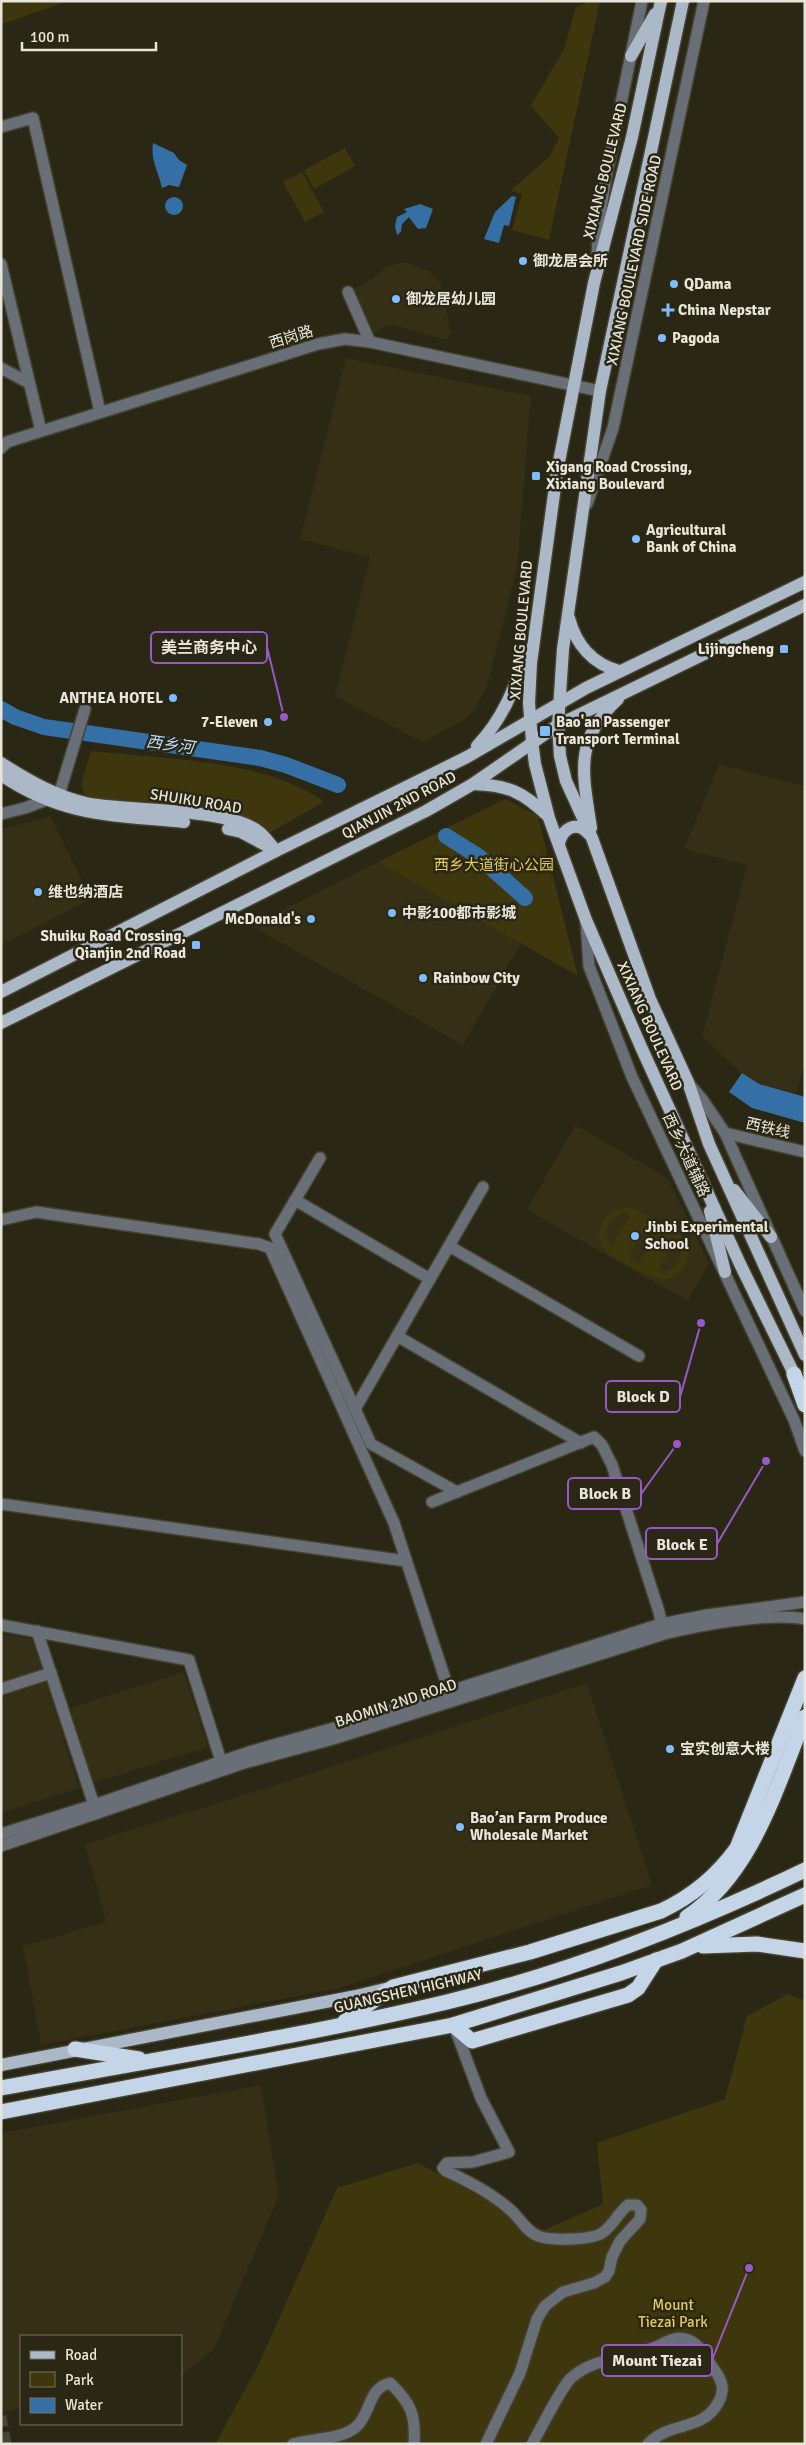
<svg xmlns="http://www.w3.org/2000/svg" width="806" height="2445" font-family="Signika,'Noto Sans SC',sans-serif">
<rect width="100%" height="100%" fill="#2b2715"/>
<g fill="#352f16">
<path d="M405,262L429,271L441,284L438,293L441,304L446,309L451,332L446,340L393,325L382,328L375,334L372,332L348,292L371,280L387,266Z"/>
<path d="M346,358L531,396L517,569L487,686L474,710L464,720L422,742L335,696L370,557L300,539Z"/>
<path d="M719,764L805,786V1059L796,1094L759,1084L742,1073L702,1037L747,865L684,849Z"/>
<path d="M50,816L91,899L1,945V830Z"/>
<path d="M378,862L521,943L463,1045L252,926Z"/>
<path d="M575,1125L668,1178L709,1263L688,1301L527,1210Z"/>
<path d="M1,1634L32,1639L42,1669L1,1682Z"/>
<path d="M184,1672L208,1747L93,1783L70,1708Z"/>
<path d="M46,1682L79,1788L1,1813V1697Z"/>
<path d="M587,1683L652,1885L339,1988L41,2045L23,1946L106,1922L85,1844L273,1786Z"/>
<path d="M261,2085L279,2195L214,2349L181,2376V2336H21V2408L1,2412V2133Z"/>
</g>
<g fill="#3e360c" fill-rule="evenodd">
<path d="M1,1H69L5,23H1Z"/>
<path d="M591,1H600L549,240L512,230L522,194L510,191L549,157L559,138L531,106L564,49L576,7Z"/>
<path d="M345,148L355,166L314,189L304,170Z"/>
<path d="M302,172L324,212L305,222L283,182Z"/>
<path d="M91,751C163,759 261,759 322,800V803L269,833C244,801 131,802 90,798L85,796L81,785Z"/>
<path d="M505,799L538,816L578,976L378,862Z"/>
<path d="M625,1207C637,1208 647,1215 657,1220C673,1229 695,1240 686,1263C682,1271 675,1277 666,1279C653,1281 617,1261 607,1252C590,1234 604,1210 625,1207ZM625,1213L630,1214L612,1246C601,1232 609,1216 625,1213ZM648,1223L658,1229L639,1263L629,1257ZM675,1239C688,1254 676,1274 657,1272Z"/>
<path d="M788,1994L805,2001V2444H215L259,2364L337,2188L418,2163L544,2230L603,2204L597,2143L725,2099L747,2016Z"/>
</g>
<g fill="#3470a5">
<path d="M153,143L174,153L179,160L187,165L179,187L169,185L162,188C159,173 150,159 153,143Z"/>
<path d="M512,196L516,197L509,226L504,225L499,243L484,239L495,212Z"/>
<circle cx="174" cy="206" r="9"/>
<path d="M420,204L433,209L426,228L418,229L409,217L402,224L401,232L397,235L395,226L397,217L407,212L404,209Z"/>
<path d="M742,1073L759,1084L805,1097V1123L752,1108L729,1092Z"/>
</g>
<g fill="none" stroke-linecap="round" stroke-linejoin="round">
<g stroke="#3470a5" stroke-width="16">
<path d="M1,709L15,717L44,727L260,758L286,765L338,785"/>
<path d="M446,836L478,856L525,898"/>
</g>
<path stroke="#474433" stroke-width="11" stroke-dasharray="11 5.5" stroke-linecap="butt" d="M1,2416L6,2444"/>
<g stroke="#454231" stroke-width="14">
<g id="minor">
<path d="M1,127L33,118L100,412"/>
<path d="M597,260L598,229L606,177L642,1"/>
<path d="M1,264L41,431"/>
<path d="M348,292L370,342"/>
<path d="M1,368L29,383"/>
<path d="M1,448L7,442L318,344L345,339L370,342L600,391"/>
<path d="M587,504L613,428L704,1"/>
<path d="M1,814L25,808L59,795L85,709"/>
<path d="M586,921L589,966L632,1077L794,1420L805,1451"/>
<path d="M689,1084L702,1099L725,1133L805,1311"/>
<path d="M725,1133L805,1152"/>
<path d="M320,1158L275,1234L371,1444L457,1492"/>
<path d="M295,1200L430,1279"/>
<path d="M1,1220L36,1212L259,1244L270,1248L394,1523L451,1697"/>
<path d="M449,1246L639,1356"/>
<path d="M397,1336L581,1443"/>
<path d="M355,1409L483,1187"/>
<path d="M432,1502L594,1437L602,1445L612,1465L659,1612L663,1630"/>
<path d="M1,1504L406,1561"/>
<path d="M1,1625L189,1660L221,1761"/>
<path d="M37,1631L94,1805"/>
<path d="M1,1689L51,1673"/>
<path d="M1,1834L94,1805L249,1752L334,1728L661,1624L707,1615L805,1602"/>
<path d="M1,1846L244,1763L333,1739L664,1634C699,1625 770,1612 805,1619"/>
<path d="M454,2026L481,2098L509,2152L473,2162L447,2163L443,2168L446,2171C468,2181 490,2192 508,2208C519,2216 525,2231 538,2236C550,2241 592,2240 602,2233C612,2227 618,2213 628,2205H637L641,2210L640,2219L620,2241L612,2257L609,2271L605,2277L594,2283L563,2292L545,2306L537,2319L520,2373L486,2444"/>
<path d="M293,2444C312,2438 341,2440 356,2427C371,2414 368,2388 390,2383C411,2403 416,2415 414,2444"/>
<path d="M532,2444C541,2429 560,2389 571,2378C593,2358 626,2358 653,2348C663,2344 674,2336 685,2339C699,2342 706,2357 713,2368C722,2380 726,2389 718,2403C702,2432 669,2421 648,2444"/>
</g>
</g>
<g stroke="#454231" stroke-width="15">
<g id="major">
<path d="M661,1L632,137L594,283L557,472L531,663L529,703L532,741L535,764L549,818L586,920L641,1047L740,1264L798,1382"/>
<path d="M683,1L600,391L563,649L558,725L560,756L566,781L592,838L650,999L688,1082L709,1144L805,1355"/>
<path d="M631,56L655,14"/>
<path d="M569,618C576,645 593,664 619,671"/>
<path d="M477,746C504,718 515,686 528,650"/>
<path d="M1,763C29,781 57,797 90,804C131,811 227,808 258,831C265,836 270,844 276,851"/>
<path d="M1,775C63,817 113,815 184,822"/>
<path d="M473,784C508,785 523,792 548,816"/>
<path d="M591,828C583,774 573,740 618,699"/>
<path d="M228,829L241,832L269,847"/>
<path d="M559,844C562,828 577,820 589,834"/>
<path d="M1,992L276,851L467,757L586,688L805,582"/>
<path d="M1,1023L426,811L473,784L558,725L805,605"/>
<path d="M734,1190L771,1237"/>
<path d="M710,1211L725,1272"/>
<path d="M1,2065L356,1996L389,1988"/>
</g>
</g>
<g stroke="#454231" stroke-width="18">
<g id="highway">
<path d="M794,1374L805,1405"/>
<path d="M687,1917C753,1873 776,1787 805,1717"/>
<path d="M703,1946L757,1944L805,1951"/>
<path d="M345,2021L393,1987L530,1952L661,1911C693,1896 717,1876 737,1848L805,1678"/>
<path d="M453,2025L472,2041L628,1995L638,1988L656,1960"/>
<path d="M75,2049L139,2059"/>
<path d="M1,2088C150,2060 300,2037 447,2002C571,1972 690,1925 805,1870"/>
<path d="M1,2112L453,2025L621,1973L682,1951L805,1895"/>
</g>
</g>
<use href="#minor" stroke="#686f76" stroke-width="11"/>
<use href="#major" stroke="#aab8c7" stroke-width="12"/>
<use href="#highway" stroke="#c3d5e7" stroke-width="15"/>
</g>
<g fill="#7ebdf9" stroke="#2b2715" stroke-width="2">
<circle cx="523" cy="261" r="5"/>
<circle cx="674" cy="284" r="5"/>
<circle cx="396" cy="299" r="5"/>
<path d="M665.5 302.5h5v5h5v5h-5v5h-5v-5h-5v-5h5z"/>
<circle cx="662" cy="338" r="5"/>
<rect x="531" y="471" width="10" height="10" rx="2.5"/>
<circle cx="636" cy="539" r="5"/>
<rect x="779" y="644" width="10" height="10" rx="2.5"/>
<circle cx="173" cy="698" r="5"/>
<circle cx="268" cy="722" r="5"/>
<rect x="539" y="725" width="12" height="12" rx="2.5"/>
<circle cx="38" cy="892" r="5"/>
<circle cx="392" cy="913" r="5"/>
<circle cx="311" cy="919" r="5"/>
<rect x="191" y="940" width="10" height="10" rx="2.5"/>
<circle cx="423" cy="978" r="5"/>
<circle cx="635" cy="1236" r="5"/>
<circle cx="670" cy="1749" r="5"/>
<circle cx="460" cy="1827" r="5"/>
</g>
<g text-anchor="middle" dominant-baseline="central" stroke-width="5" stroke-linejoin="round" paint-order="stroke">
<g font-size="15" fill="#e8e6da" stroke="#2b2715">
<text transform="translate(605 171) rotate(-76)">XIXIANG BOULEVARD</text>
<text transform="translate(634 260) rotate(-78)">XIXIANG BOULEVARD SIDE ROAD</text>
<text transform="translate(291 337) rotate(-17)">西岗路</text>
<text transform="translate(521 630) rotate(-85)">XIXIANG BOULEVARD</text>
<text transform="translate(196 801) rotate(9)">SHUIKU ROAD</text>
<text transform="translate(399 805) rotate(-28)">QIANJIN 2ND ROAD</text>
<text transform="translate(650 1026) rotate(66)">XIXIANG BOULEVARD</text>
<text transform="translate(768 1128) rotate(13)">西铁线</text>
<text transform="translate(686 1155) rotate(65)">西乡大道辅路</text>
<text transform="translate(396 1703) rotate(-18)">BAOMIN 2ND ROAD</text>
<text transform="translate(408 1991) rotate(-13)">GUANGSHEN HIGHWAY</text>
</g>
<g font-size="15" font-weight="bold" fill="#e8e6da" stroke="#2b2715" text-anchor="start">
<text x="533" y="261">御龙居会所</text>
<text x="684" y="284">QDama</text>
<text x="406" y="299">御龙居幼儿园</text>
<text x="678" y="310">China Nepstar</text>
<text x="672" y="338">Pagoda</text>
<text x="546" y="467">Xigang Road Crossing,<tspan x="546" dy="17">Xixiang Boulevard</tspan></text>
<text x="646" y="530">Agricultural<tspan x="646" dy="17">Bank of China</tspan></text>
<text x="774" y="649" text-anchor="end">Lijingcheng</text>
<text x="163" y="698" text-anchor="end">ANTHEA HOTEL</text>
<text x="258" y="722" text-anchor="end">7-Eleven</text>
<text x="556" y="722">Bao'an Passenger<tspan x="556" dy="17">Transport Terminal</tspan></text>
<text x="48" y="892">维也纳酒店</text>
<text x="402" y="913">中影100都市影城</text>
<text x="301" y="919" text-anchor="end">McDonald's</text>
<text x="186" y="936" text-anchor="end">Shuiku Road Crossing,<tspan x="186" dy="17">Qianjin 2nd Road</tspan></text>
<text x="433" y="978">Rainbow City</text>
<text x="645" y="1227">Jinbi Experimental<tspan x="645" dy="17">School</tspan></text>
<text x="680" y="1749">宝实创意大楼</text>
<text x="470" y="1818">Bao’an Farm Produce<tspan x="470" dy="17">Wholesale Market</tspan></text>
</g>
<g font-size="15" fill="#e1cb5a" stroke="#2b2715">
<text x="494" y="865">西乡大道街心公园</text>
<text x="673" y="2305">Mount<tspan x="673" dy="17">Tiezai Park</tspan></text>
</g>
<g font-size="16" font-style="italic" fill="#bfdefc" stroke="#2b2715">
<text transform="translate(170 745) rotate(8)">西乡河</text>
</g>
</g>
<path fill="none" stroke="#965ac6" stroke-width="2" d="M284 717L267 647M701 1323L680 1397M677 1444L641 1494M766 1461L717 1544M749 2268L712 2360"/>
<g fill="#965ac6" stroke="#2b2715" stroke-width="2">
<circle cx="284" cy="717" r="5"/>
<circle cx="701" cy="1323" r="5"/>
<circle cx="677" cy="1444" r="5"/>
<circle cx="766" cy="1461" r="5"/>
<circle cx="749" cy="2268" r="5"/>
</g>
<g fill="#2b2715" stroke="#965ac6" stroke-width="2">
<rect x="151" y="632" width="116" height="31" rx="5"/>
<rect x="606" y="1381" width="74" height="31" rx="5"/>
<rect x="568" y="1478" width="73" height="31" rx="5"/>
<rect x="646" y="1528" width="71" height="31" rx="5"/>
<rect x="602" y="2345" width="110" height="31" rx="5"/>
</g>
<g font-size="16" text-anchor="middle" font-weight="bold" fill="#e8e6da">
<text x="209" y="653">美兰商务中心</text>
<text x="643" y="1402">Block D</text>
<text x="605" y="1499">Block B</text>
<text x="682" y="1550">Block E</text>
<text x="657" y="2366">Mount Tiezai</text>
</g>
<rect width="806" height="2445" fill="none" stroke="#e8e6da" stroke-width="5"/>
<rect x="20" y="2335" width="162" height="90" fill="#2b2715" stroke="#777364"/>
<rect x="30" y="2351" width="25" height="8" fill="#aab8c7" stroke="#777364"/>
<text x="65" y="2360" font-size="15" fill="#e8e6da">Road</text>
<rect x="30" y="2372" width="25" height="15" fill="#3e360c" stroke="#777364"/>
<text x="65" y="2385" font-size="15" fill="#e8e6da">Park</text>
<rect x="30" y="2398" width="25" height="15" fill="#3470a5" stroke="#777364"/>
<text x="65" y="2410" font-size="15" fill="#e8e6da">Water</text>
<path d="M22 42v8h134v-8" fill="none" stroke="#e8e6da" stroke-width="2.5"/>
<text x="30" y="42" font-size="15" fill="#e8e6da" stroke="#2b2715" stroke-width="4" paint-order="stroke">100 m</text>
</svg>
